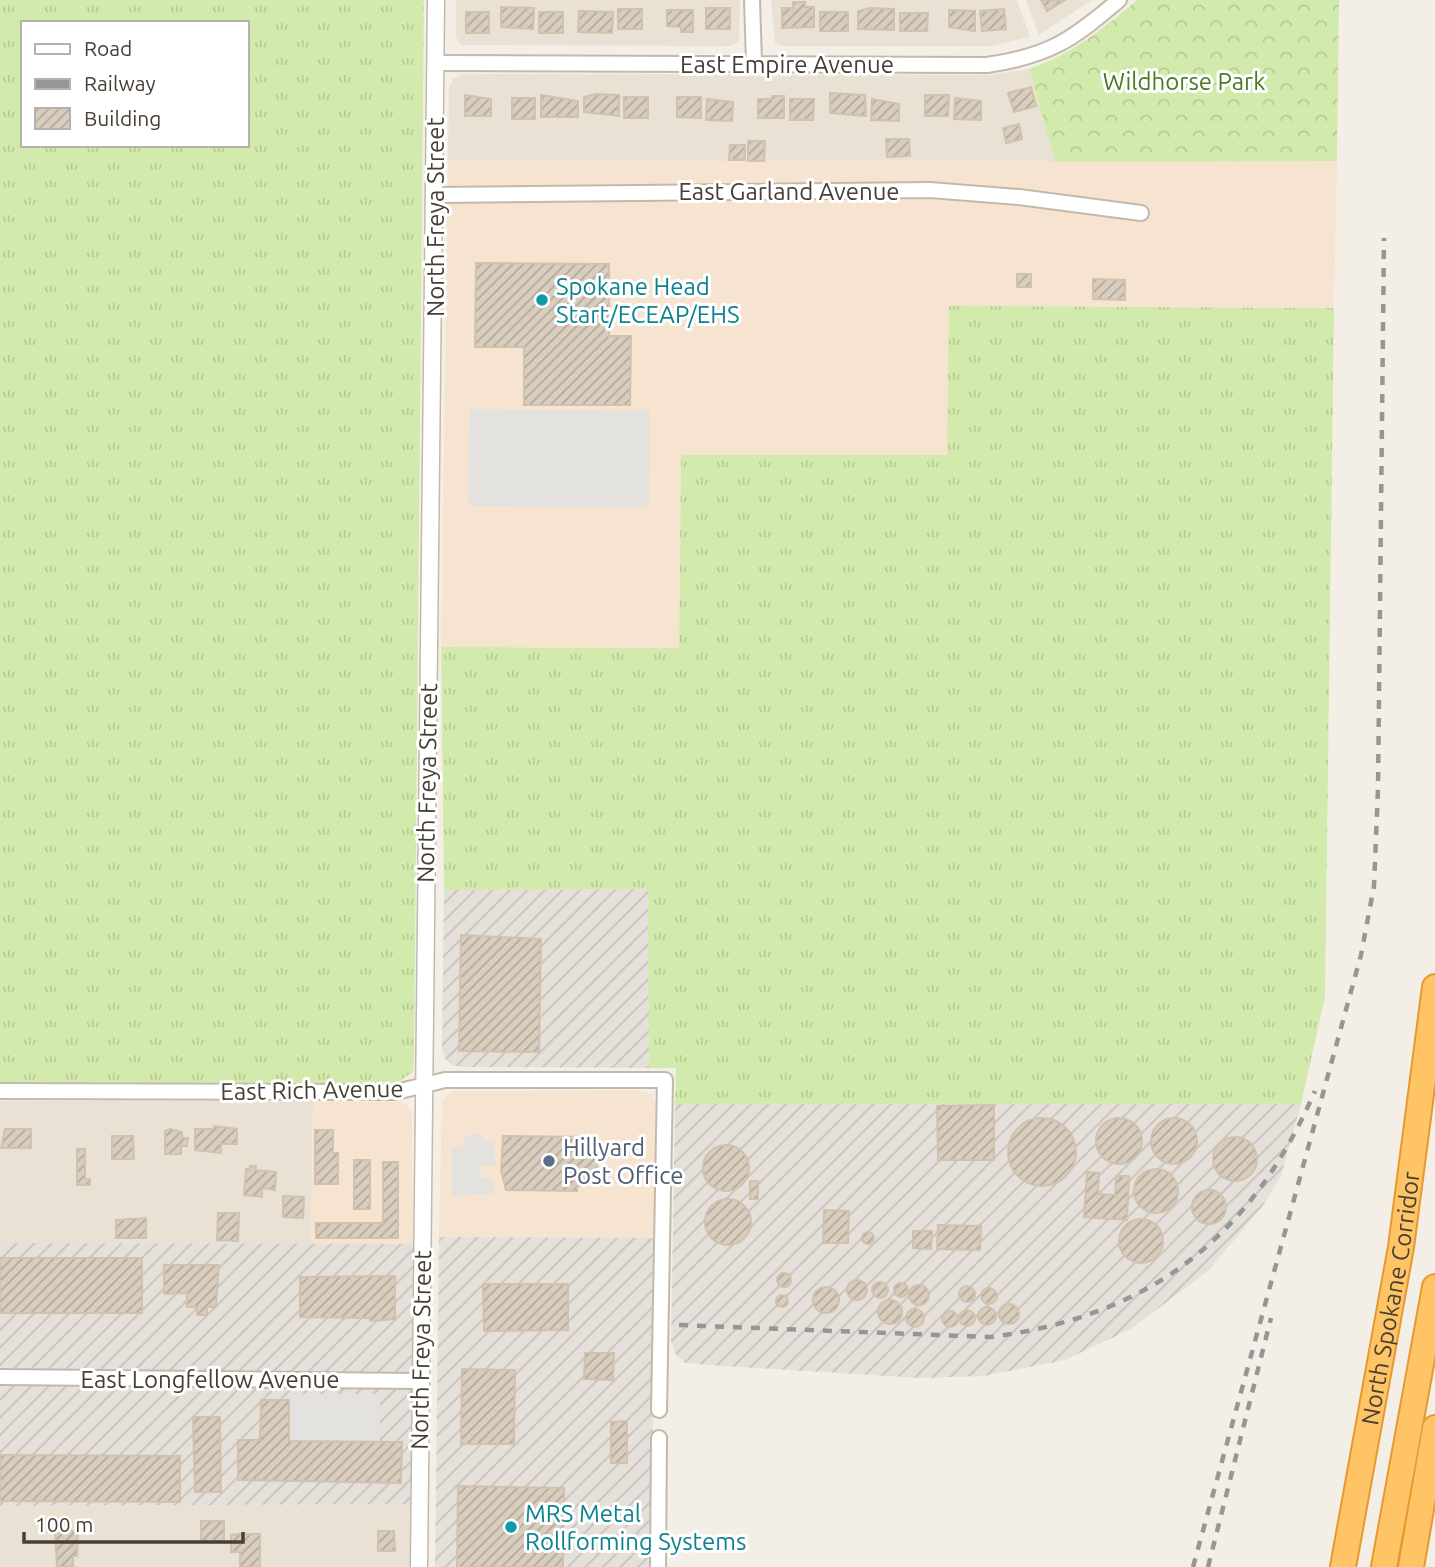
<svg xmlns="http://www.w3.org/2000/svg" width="1435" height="1567" font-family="Ubuntu,sans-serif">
<defs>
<pattern id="industrial-furrows" width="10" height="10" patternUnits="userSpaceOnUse" patternTransform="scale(1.75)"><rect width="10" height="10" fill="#e6e0db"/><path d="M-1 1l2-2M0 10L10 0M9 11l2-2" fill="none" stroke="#c7c1bd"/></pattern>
<pattern id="grass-tufts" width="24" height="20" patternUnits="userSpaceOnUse" patternTransform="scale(1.75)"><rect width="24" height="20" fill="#d2ebac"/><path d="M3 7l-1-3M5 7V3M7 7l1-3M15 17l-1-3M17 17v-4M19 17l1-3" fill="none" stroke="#b6cb95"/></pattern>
<pattern id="forest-crowns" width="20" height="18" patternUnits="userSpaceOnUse" patternTransform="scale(1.75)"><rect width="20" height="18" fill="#d2ebac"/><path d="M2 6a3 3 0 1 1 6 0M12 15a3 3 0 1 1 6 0" fill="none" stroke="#b6cb95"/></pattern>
<pattern id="building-hatch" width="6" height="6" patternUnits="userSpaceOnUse" patternTransform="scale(1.75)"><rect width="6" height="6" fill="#d9cdbe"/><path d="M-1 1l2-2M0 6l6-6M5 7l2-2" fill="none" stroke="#b2a89b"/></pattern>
</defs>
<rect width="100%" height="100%" fill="#f4efe6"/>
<g fill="#e8e1d4">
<path d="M456,0H740L739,41L732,46L461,45L456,37Z"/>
<path d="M771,0H1017L1030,37L991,46H783L775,43Z"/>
<path d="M1026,0H1092L1039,35Z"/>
<path d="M1029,69L1055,162L448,161L449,88L453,79L462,74L989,75Z"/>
<path d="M0,1101H313L311,1244L0,1243Z"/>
<path d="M411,1504V1567H0V1506Z"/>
</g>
<g fill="#f7e4d0">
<path d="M448,161H1337L1334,308L950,306L948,455H681L679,648L441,647Z"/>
<path d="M636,1090L651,1094L657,1104L655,1238L439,1237L442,1103L446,1095L452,1091Z"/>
<path d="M313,1101L402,1102L409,1107L412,1115L413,1244H311Z"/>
</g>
<g fill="url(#industrial-furrows)">
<path d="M649,889V1068L461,1067L451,1065L445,1058L442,1050L444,890Z"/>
<path d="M675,1104H1301L1281,1176L1262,1207L1208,1271L1131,1329L1065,1360L984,1376L920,1378L707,1365L685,1363L676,1355L671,1341Z"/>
<path d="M439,1237L655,1238L651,1567H435Z"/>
<path d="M0,1243L413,1244L411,1504L0,1506Z"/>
</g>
<g fill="url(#grass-tufts)" fill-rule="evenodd">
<path d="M0,0H424L414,1061L413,1072L397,1083L0,1082ZM23,23H247V145H23Z"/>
<path d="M949,306L1334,308L1325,997L1301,1104H675L676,1068H649L648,889L444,890L441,647L679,648L681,455H947Z"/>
</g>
<path fill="url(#forest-crowns)" d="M1137,0H1339L1337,161L1055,162L1029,69C1072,54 1103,29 1137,0Z"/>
<g fill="#e4e2de">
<path d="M469,409L650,411L649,508L468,506Z"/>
<path d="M483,1134V1141H495V1166H480L481,1178H493V1194L452,1195V1147H464L465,1135Z"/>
<path d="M289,1394H380V1442L289,1441Z"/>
</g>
<g fill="url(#building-hatch)" stroke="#d1c2ad" stroke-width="2">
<path d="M1041,0H1065L1047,11Z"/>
<path d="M793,2H805V7H814V27L782,28V8H793Z"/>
<path d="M501,7L534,8L533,29L501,27Z"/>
<rect x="706" y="8" width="24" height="21"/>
<path d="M870,8L894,9V30L858,29V11Z"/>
<rect x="618" y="9" width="24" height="20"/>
<path d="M1004,9L1006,29L982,31L980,11Z"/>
<path d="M667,10H693V32H681V27L667,26Z"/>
<path d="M949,10L975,11V31L949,27Z"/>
<path d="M579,11L613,12L612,33L578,32Z"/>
<rect x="466" y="12" width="23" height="21"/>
<rect x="539" y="12" width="24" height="21"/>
<rect x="820" y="12" width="28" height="19"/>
<path d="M900,13H928L927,31H900Z"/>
<path d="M1031,87L1036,106L1014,112L1008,93Z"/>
<path d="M830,93L865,95L866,116L830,113Z"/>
<path d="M595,94L619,95V116L584,112V97Z"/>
<path d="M465,95L491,99V116H465Z"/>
<path d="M541,95L578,101V117H541Z"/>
<path d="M925,95H949L948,116H925Z"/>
<path d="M772,96H784V118H758V99H772Z"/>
<rect x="624" y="97" width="24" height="21"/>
<path d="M677,97H701V118L677,117Z"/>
<rect x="512" y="98" width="23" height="21"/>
<path d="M955,98L981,101V120L954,119Z"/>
<path d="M707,99L733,102L732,121L706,120Z"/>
<path d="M790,99H814L813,120H790Z"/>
<path d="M872,99L899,104V121L871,120Z"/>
<path d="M1019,124L1022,139L1006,143L1003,128Z"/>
<path d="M886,139H909L910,156L887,157Z"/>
<path d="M748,141H765L764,161H748Z"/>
<path d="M730,145H745V160H729Z"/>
<path d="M476,263L609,264V336H631L630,405H524V347H475Z"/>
<rect x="1017" y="274" width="14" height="13"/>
<path d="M1093,279L1125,280V300L1093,299Z"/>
<path d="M461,935L541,939L539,1052L459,1051Z"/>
<path d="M994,1105V1160H938L937,1106Z"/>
<circle cx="1119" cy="1141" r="23"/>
<circle cx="1042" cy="1152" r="34"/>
<circle cx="1174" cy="1141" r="23"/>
<path d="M214,1126L237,1129V1144H221V1153L195,1150V1129H214Z"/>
<path d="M5,1129H31V1148H1Z"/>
<path d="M170,1129L182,1132V1138H188L187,1146H181V1154H165V1131Z"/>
<path d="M315,1130H333V1153H338V1184H315Z"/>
<path d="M112,1136H133L134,1159H112Z"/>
<path d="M503,1136L587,1137V1152H597V1170H587V1186H577V1191L506,1190L501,1171Z"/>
<circle cx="1235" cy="1159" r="22"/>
<circle cx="726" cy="1168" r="23"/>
<path d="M77,1149H85V1179H90V1185H77Z"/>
<rect x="354" y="1160" width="16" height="49"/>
<path d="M383,1162H398V1238H316V1223H383Z"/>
<path d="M250,1166H256L255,1170L276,1172L275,1190L262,1188V1197L244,1195L246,1169L250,1170Z"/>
<circle cx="1156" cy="1191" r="22"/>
<path d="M1087,1172L1099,1173L1098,1194L1115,1195L1116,1176H1129L1127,1220L1084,1217Z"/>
<rect x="750" y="1181" width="8" height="18"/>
<circle cx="1209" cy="1207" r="17"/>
<path d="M283,1196L304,1197L303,1218L283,1217Z"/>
<circle cx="728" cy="1222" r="23"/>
<path d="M824,1210L849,1211L848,1243H823Z"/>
<path d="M218,1213H239L238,1241L217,1240Z"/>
<path d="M146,1218V1238H116V1220Z"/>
<circle cx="1141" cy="1241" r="22"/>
<path d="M938,1225L981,1226L980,1250L937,1249Z"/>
<path d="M913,1231H932L931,1249L913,1248Z"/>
<circle cx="868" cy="1238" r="6"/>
<rect x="0" y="1258" width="142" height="55"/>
<path d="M164,1265H219L216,1307H207V1315H197V1307H187V1293L164,1294Z"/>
<circle cx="784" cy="1280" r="7"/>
<path d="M395,1276V1319L370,1321V1318L300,1317V1277Z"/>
<circle cx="857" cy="1290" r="10"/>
<circle cx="880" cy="1290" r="8"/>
<circle cx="901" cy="1290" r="7"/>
<path d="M483,1284H568V1330L484,1331Z"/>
<circle cx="919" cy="1295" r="10"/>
<circle cx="967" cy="1294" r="8"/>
<circle cx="826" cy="1300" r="13"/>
<circle cx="989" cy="1296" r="8"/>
<circle cx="782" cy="1301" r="6"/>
<circle cx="890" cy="1312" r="12"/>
<circle cx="1009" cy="1314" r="10"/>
<circle cx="987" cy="1316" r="9"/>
<circle cx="915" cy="1318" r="9"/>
<circle cx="967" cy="1318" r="8"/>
<circle cx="950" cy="1319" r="8"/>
<path d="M585,1353H614L613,1380L584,1379Z"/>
<path d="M462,1369L515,1370L514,1444H461Z"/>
<path d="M261,1400H289V1441L402,1442L401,1483L238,1480V1440H260Z"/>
<path d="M193,1417H220L221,1492H195Z"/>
<path d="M627,1421V1463H611V1422Z"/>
<path d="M0,1455L180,1456V1502L0,1501Z"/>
<path d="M458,1486L564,1488L563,1567H457Z"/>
<rect x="201" y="1521" width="23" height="20"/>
<path d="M55,1531H78L77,1556H73V1567H57Z"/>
<path d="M378,1531H394L395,1551H378Z"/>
<path d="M240,1534H260V1567H240V1552H231V1535Z"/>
</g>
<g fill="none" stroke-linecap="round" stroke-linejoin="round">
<g stroke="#c3b9ab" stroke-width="18">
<g id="minor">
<path d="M752,0L754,63"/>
<path d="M436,63L987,65C1049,56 1072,40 1119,0"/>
<path d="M436,195L930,190L1019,197L1141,213"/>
<path d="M0,1091L396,1092L445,1080H665L659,1410"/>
<path d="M0,1377L420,1381"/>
<path d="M658,1567L659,1438"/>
</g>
</g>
<g stroke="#c3b9ab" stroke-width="19">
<path id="tertiary" d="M419,1567L436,0"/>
</g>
<g stroke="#e6992e" stroke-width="28">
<g id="motorway">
<path id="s1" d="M1343,1567L1401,1247L1435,987"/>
<path d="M1384,1567L1435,1287"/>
<path d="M1411,1567L1435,1428"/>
</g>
</g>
<use href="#minor" stroke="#fff" stroke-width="14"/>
<use href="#tertiary" stroke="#fff" stroke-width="16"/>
<use href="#motorway" stroke="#ffc466" stroke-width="24"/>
<g stroke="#969696" stroke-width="4.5" stroke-dasharray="9 9" stroke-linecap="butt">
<path d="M679,1325L991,1337C1150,1316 1251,1238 1315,1091"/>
<path d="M1193,1567L1361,955L1374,886L1378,789L1384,238"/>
<path d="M1208,1567L1271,1318"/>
</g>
</g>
<g fill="#0f9aa8" stroke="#fff" stroke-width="2.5">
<circle cx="542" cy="300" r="7"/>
<circle cx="511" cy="1527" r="7"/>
</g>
<circle fill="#5c6f8a" stroke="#fff" stroke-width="2.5" cx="549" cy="1161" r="7"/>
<g text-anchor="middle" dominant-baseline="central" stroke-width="6" stroke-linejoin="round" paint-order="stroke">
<g font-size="24" fill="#473f35" stroke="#fff">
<text x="787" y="64">East Empire Avenue</text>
<text x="789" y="191">East Garland Avenue</text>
<text transform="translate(435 217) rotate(-90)">North Freya Street</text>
<text transform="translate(427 783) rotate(-89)">North Freya Street</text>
<text transform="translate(312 1090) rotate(-1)">East Rich Avenue</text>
<text stroke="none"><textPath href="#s1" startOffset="273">North Spokane Corridor</textPath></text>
<text transform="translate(421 1350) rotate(-89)">North Freya Street</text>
<text x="210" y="1379">East Longfellow Avenue</text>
</g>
<g font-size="24" fill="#4a7c25" stroke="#fff">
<text x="1184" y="81">Wildhorse Park</text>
</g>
<g font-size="24" fill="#0d838f" stroke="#fff" text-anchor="start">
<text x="556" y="286">Spokane Head<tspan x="556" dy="28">Start/ECEAP/EHS</tspan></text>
<text x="525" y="1513">MRS Metal<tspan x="525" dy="28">Rollforming Systems</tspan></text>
</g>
<g font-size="24" fill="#4e5e75" stroke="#fff" text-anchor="start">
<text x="563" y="1147">Hillyard<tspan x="563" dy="28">Post Office</tspan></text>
</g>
</g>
<rect x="21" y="21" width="228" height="126" fill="#ffffff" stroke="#b5b2ae" stroke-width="2"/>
<rect x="35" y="44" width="35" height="10" fill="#ffffff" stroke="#b5b2ae" stroke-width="2"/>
<text x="84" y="56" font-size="21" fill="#473f35">Road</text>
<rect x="35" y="79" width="35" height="10" fill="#969696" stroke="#b5b2ae" stroke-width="2"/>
<text x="84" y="91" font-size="21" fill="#473f35">Railway</text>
<rect x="35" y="108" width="35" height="21" fill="url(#building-hatch)" stroke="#b5b2ae" stroke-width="2"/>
<text x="84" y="126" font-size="21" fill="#473f35">Building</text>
<path d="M24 1532v10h219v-10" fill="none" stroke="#473f35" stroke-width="3.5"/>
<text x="35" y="1532" font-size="21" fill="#473f35" stroke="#ffffff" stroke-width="5" paint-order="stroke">100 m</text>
</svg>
